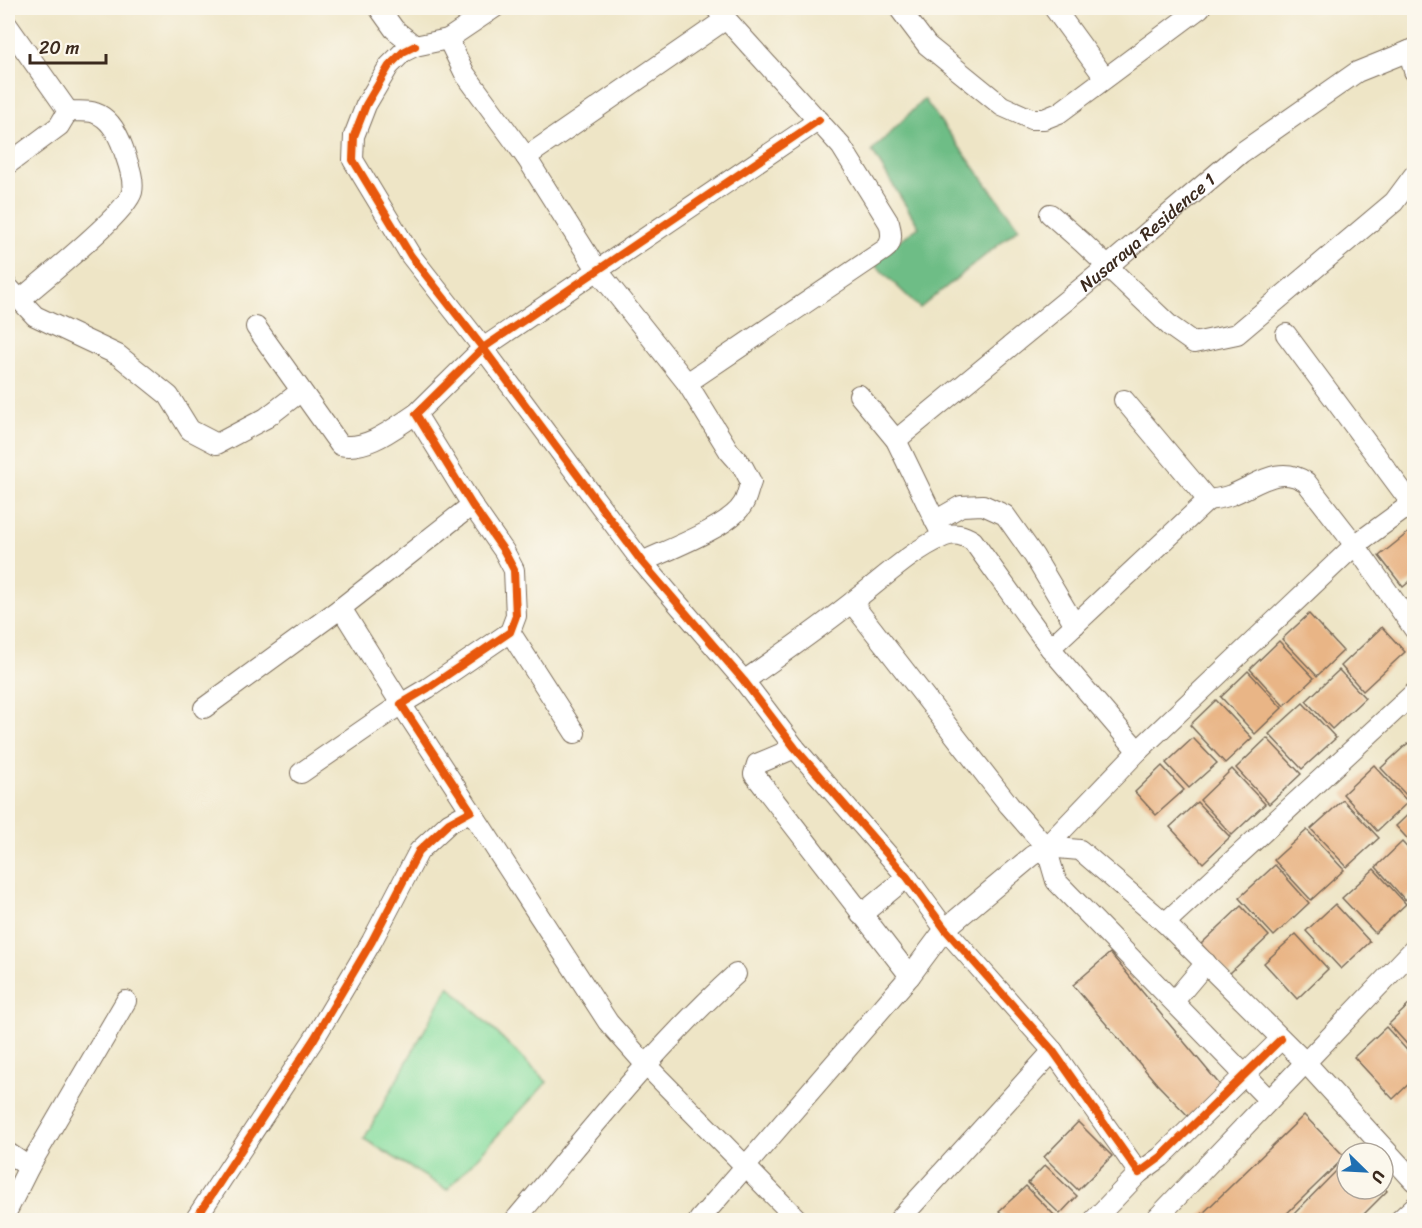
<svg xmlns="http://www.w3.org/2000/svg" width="1422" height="1228" font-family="Sriracha,sans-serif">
<rect width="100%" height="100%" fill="#fbf7ec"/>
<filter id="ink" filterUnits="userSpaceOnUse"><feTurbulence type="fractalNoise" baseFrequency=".0167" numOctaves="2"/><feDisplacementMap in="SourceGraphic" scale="12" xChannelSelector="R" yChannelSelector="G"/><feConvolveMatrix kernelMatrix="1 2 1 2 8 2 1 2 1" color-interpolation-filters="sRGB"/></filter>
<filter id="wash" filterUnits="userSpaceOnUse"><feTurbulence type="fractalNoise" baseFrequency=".008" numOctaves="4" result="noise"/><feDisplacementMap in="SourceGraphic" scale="24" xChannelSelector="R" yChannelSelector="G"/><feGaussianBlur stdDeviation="1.35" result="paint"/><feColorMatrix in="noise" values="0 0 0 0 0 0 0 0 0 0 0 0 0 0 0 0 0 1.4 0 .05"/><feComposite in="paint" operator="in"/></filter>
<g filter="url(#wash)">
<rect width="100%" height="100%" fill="#eee5c6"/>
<path fill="#89dea0" stroke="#62845f" stroke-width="1.5" d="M449,986L547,1082L447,1190L364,1139Z"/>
<path fill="#6ebd86" stroke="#547452" stroke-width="1.5" d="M924,99L1019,228L920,308L870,260L919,227L872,151Z"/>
<g id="blocks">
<g fill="#e9b586">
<path d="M1414,528V578L1403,587L1379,556Z"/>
<path d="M1309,614L1343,651L1317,676L1282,639Z"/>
<path d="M1382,627L1405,652L1363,691L1341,666Z"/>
<path d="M1279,641L1314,678L1284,706L1250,669Z"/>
<path d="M1339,670L1365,698L1332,729L1306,701Z"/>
<path d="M1248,671L1282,708L1255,734L1221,697Z"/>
<path d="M1216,700L1252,738L1225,763L1190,725Z"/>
<path d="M1303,703L1336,738L1302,769L1269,734Z"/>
<path d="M1193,738L1217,763L1189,788L1166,763Z"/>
<path d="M1267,738L1301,774L1269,804L1236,768Z"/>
<path d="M1408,743L1414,750V789L1407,796L1381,768Z"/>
<path d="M1374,765L1408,802L1377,831L1343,794Z"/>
<path d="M1162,766L1184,790L1156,815L1135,792Z"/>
<path d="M1232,769L1265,804L1232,835L1200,800Z"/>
<path d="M1343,800L1379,838L1347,867L1311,829Z"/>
<path d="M1197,802L1230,837L1203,863L1170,827Z"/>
<path d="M1414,809V846L1396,826Z"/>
<path d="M1307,830L1344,870L1311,900L1274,860Z"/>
<path d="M1402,842L1414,855V891L1405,900L1376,867Z"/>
<path d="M1275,865L1309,903L1274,936L1239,898Z"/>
<path d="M1374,869L1406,904L1375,933L1342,898Z"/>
<path d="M1335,904L1370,942L1341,969L1306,931Z"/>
<path d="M1241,906L1269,936L1229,974L1201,944Z"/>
<path d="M1296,934L1328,969L1297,999L1264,963Z"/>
<path d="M1110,953L1225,1091L1193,1121L1157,1084L1073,985Z"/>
<path d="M1414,1000V1052L1389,1024Z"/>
<path d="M1386,1027L1414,1058V1079L1393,1099L1354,1057Z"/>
<path d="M1304,1115L1345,1157L1280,1220H1196Z"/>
<path d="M1078,1122L1112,1156L1078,1190L1044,1157Z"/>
<path d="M1347,1160V1189H1383V1186L1387,1191L1358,1220H1288Z"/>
<path d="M1045,1165L1077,1196L1060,1214L1028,1183Z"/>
<path d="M1026,1186L1056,1217L1052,1220H1008L999,1211Z"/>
</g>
</g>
</g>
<g filter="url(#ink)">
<use href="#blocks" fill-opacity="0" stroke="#7a6b59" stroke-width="1.5"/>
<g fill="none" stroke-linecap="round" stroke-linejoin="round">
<g stroke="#7a6b59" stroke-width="22">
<g id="minor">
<path d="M379,8L394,29L415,46L448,39L465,74L526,157L598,271L687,383L729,451L743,467L751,482C748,489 747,498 743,504C730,527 667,550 642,562"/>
<path d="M899,8L927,45L1002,106L1031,119H1044L1059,113L1200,8"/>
<path d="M1054,8L1105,78"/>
<path d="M8,26L68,111L59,126L8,164"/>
<path d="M448,39L494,8"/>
<path d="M415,46L403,52L389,66L366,105L354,136L353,160L411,256L483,348L642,562L744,681L795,748L907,877L945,929L1053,1051L1139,1173L1161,1157L1281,1039"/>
<path d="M1409,51L1414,71"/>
<path d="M526,157L726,19"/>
<path d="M1050,214L1083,243L1170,326L1194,343L1237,334L1394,202L1414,175"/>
<path d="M8,287L35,316L118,355L169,396L190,430L217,444L266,418L301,391"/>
<path d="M20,300C40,282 127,213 132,192C135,178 127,161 123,148C118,134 110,118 95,113C87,110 76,112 68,111"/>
<path d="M256,327L340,445C367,451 394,428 416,414"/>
<path d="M1286,334L1412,504"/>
<path d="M687,383L884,250C893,244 892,233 889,223L841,146L716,8"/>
<path d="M859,395L896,440L940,531"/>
<path d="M1124,400L1208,500C1215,499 1224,498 1231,495C1257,485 1279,464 1306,482L1355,545L1414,629"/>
<path id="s1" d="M896,440L1107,267L1241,153L1357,72L1414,49"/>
<path d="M935,521L961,506L983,505L1005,515L1034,556L1075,625"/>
<path d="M852,603L1009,805L1046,847L1056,881L1269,1100"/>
<path d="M510,632L575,733"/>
<path d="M1050,648L1208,500"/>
<path d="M744,681C782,654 820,628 856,599C884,578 911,551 943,537C953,532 964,535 973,541L1050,648L1138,751"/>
<path d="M204,708L341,608L472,505"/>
<path d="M795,748L757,764L754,774L910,976"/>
<path d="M301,773L401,704L341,608"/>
<path d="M471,811L608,1022L645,1064L798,1220"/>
<path d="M1046,847L1080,850L1165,923L1306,1063L1414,1181"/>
<path d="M861,915L907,877"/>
<path d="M1165,923L1414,693"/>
<path d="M1174,1001L1206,963"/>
<path d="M8,1153L29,1167L8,1209"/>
<path d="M29,1167L126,1001"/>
<path d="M195,1220L314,1039L372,941L419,851L449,823L471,811L401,704L428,688L510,632L516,616L514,570L504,551L472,505L416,414L483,348L819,120"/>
<path d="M515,1220C586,1136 654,1048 736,974"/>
<path d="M699,1220L910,976L945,929L1032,856L1046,847L1138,751L1355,545L1414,502"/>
<path d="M899,1220L1053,1051"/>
<path d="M1094,1220L1139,1173"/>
<path d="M1155,1220L1414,949"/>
<path d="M1400,1220L1414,1207"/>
</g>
</g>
<use href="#minor" stroke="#fff" stroke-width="20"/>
<g stroke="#fbf7ec" stroke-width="11">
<g id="cycleway">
<path d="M415,46L403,52L389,66L366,105L354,136L353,160L411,256L483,348L642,562L744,681L795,748L907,877L945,929L1053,1051L1139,1173L1161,1157L1281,1039"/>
<path d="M195,1220L314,1039L372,941L419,851L449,823L471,811L401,704L428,688L510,632L516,616L514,570L504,551L472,505L416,414L483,348L819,120"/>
</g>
</g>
<use href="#cycleway" stroke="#e8590c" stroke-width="8"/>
</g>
</g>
<g text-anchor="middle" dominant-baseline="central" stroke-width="5" stroke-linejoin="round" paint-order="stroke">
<g font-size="18" fill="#3b2a1e" stroke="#fbf7ec">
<text stroke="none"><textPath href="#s1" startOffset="326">Nusaraya Residence 1</textPath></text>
</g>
</g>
<rect width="1422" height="1228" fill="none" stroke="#fbf7ec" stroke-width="30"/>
<g transform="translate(1365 1171) rotate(114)"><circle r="28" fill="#fbf7ec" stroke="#aea59a" stroke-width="1.5"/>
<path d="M0-4.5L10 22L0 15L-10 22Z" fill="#1f6fb2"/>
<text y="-9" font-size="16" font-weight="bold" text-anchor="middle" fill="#3b2a1e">U</text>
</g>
<path d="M30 54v9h76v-9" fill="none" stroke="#3b2a1e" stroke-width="3"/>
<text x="39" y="54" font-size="18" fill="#3b2a1e" stroke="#fbf7ec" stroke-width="4.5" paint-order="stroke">20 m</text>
</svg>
